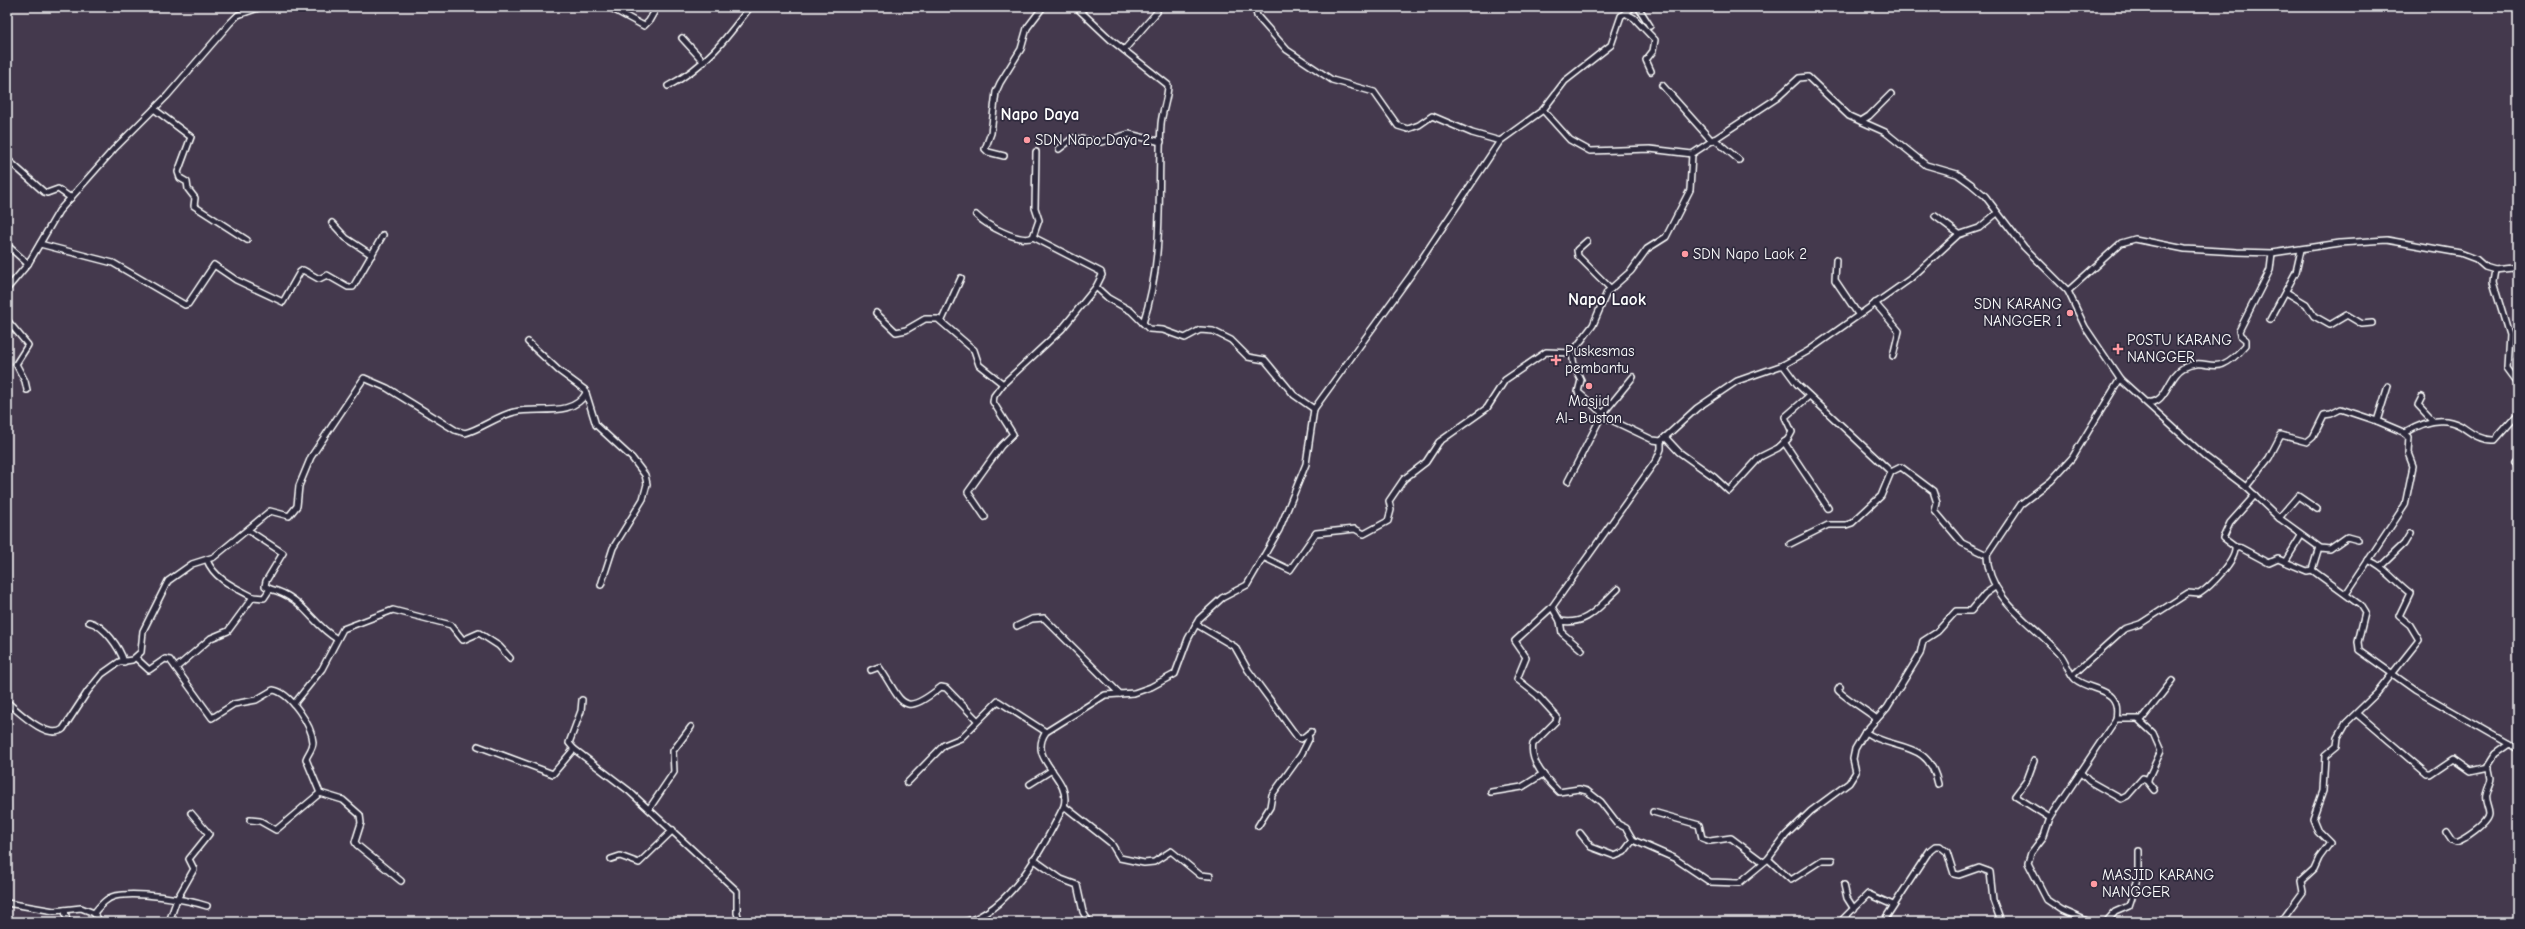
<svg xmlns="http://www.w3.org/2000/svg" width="2525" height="929" font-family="'Comic Neue',sans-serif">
<rect width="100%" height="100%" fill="#44394d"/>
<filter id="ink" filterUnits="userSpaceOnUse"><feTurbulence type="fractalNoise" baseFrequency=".025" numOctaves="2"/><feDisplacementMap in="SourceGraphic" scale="8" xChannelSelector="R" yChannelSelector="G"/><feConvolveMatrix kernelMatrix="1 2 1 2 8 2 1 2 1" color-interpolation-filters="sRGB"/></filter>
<g filter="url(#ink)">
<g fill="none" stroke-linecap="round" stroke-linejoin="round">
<g stroke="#fff" stroke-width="8">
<g id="minor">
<path d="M609,7L644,26L649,21L657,7"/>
<path d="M1076,7L1110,39L1168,85C1168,98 1162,111 1161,124C1157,191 1165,258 1143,323"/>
<path d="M1255,7L1257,16L1287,50L1332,80L1374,92L1398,126L1408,129L1419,125L1432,116L1472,133L1500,141"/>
<path d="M1638,7L1650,26"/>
<path d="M1625,13L1634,18L1655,40L1653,51L1646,60L1651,71"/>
<path d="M682,38L704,62"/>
<path d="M1124,50L1157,12"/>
<path d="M1662,85L1712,141"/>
<path d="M668,86C705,67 726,39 750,7"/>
<path d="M154,109L191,137L178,172L180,178L187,182L188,189L195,198L194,206L247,240"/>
<path d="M1543,110L1570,140L1590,151L1650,149L1692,154L1777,98L1799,78L1808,77L1849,116L1885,132L1926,165L1957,174L1971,184L1985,196L2024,247L2068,291L2085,327L2120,379L2206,457L2246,487L2279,518L2319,547L2312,570L2360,605L2365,613L2358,642L2359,650L2415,690L2518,749"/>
<path d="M1861,121L1869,116L1891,94"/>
<path d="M1714,139L1739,160"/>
<path d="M1059,149L1073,138L1102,142L1129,134L1161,142"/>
<path d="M1036,152L1035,208L1039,220L1033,237L1101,272L1102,275L1096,287L1108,298L1131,311L1149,329L1163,330L1185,338L1200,330L1213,331L1231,340L1248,357L1265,360L1294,395L1314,409"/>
<path d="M1692,154L1690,190L1666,237L1647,249L1631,271L1607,292L1593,325L1572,353L1574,366L1581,380L1578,392L1609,419L1653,440L1661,441L1697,408L1737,381L1783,365L1808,351L1910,279L1958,235L1979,228L1997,213"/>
<path d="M1004,156L988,152L985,149L991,133L996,92L1000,83L1021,49L1027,28L1043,7"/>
<path d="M7,159L44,192L47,193L58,189L71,198"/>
<path d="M976,215C986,225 1020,244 1033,237"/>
<path d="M1935,216L1959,234"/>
<path d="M332,223L346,238L372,255"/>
<path d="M1587,241L1577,250L1578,256L1611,289"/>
<path d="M40,244L113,263L185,305L188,304L214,265L236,280L283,302L300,272L303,270L319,279L327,275L348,287H353L383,235"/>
<path d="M7,245L28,264"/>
<path d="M1836,260L1835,280L1858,314"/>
<path d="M2495,270L2493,282L2509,335L2507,368L2518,383"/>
<path d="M7,289L28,264L59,211L114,149L167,96L230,23L238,15L261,7"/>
<path d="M2068,291L2121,243L2135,239L2185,249L2237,252L2272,253L2340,243L2387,240L2460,253L2476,259L2485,267L2495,270L2512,268L2518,270"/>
<path d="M2286,292L2306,304L2314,316L2330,325L2347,315L2362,324L2372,323"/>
<path d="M1875,303L1899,331L1893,356"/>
<path d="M876,313L896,332L906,330L925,319H938L974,350L979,365L1003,384"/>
<path d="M7,320L28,345L16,364L25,381L27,390"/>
<path d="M942,320L961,278"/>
<path d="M2270,320L2296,272L2301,250"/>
<path d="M1783,365L1797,384L1891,472"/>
<path d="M586,393L596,425L632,458L645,475L647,484L643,499L613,548L601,585"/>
<path d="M2422,397L2418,405L2433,421"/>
<path d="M2148,402C2166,405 2168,376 2183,368C2210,354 2213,383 2246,345V340L2240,335L2239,331L2270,270L2272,253"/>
<path d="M2405,433C2421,423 2442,415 2461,426C2471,433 2481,441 2495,440L2518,414"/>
<path d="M1665,437L1679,452L1714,477L1729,491L1760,457L1778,448L1788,439L1792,432L1785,417L1809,396"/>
<path d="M1784,442L1828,508"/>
<path d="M2515,464L2518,461"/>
<path d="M1568,481L1602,415L1633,377"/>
<path d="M2246,487L2269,458L2281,435L2307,442L2313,437L2324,415L2331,414L2341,409L2377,421L2388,386"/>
<path d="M985,517L968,492L1001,446L1013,434L993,402L994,396L1003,384L1062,329L1096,287"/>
<path d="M2279,518L2298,496L2317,509"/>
<path d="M1790,544L1828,525H1846L1852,523L1881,496L1891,472L1901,467L1933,491L1937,503L1935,511L1962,543L1987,555C1988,599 2032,623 2059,653C2066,660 2068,672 2075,679C2092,693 2122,686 2116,719L2050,818L2044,836L2031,853L2028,863L2047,900L2062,910L2089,922"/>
<path d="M2235,547L2241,548L2269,563L2278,559L2307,571L2312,570"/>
<path d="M2320,548L2330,549L2347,537L2358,540"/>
<path d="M1987,555L2021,504L2051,481L2072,458L2120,379"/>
<path d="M1263,557L1290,570L1316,533L1355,529L1364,534L1388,521L1391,510L1389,501L1404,479L1426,462L1439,442L1487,408L1505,380L1546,352L1572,353"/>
<path d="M207,560C214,579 236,588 253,597"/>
<path d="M2285,562L2301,536"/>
<path d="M2381,566L2404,544L2410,534"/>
<path d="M270,589C304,597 311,624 337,639"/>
<path d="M2346,594L2405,505L2413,466L2408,453L2409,437L2403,432L2377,421"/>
<path d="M1552,607L1560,621L1562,633L1582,650"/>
<path d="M1560,621C1588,626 1599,606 1618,589"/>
<path d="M89,622C104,625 120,648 124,662"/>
<path d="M1196,624L1235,647L1248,670L1298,738L1301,739L1311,732"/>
<path d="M1017,626L1032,619L1044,618L1120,694"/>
<path d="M136,658L149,670L165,659L170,660L212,718L234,704L256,700L273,690C290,692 312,726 313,742C313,749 308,753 306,759L320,793L343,800L360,815L361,823L355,842L357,845L401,881"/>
<path d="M176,668L211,638L228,631L253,597L264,598L270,589L265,586L266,581L283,553L248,530"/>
<path d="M871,670L879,667C903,701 900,720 941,687L946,688L977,720"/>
<path d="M2073,675L2124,629L2140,624L2188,593L2199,594C2210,587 2237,560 2235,547L2223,538L2230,523L2255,495"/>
<path d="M1840,687L1838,690C1841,695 1870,713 1877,719"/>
<path d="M7,702C19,712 48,741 63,729L88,691L102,674L119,662L132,660L141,652L143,631L168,581L192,564L214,557L270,511L289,516L297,506L299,486L311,457L364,378L387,388L455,430L465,433C481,429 497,416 514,412C536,406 573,418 586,393L585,390L558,370L528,342"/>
<path d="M294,704L322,669L343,629L393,610L451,625L463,640L479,633L499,646L510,658"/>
<path d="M2357,714L2427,774H2431L2453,759L2470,771L2489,767"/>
<path d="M2116,719H2142L2172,681"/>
<path d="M2139,720L2153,733L2161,751L2147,781L2154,790"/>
<path d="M1865,732C1894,752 1929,739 1938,784"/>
<path d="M478,746L553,774L574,749L629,791L737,891V913L740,922"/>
<path d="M574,749L569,743L581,711L582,700"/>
<path d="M2034,761L2027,780L2015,796L2050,818"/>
<path d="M2080,772L2089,781L2121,799L2127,796L2143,778L2148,780"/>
<path d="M907,783L944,745L961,738L998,701L1046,732"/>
<path d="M1030,784L1052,770"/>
<path d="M1491,792L1522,787L1543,774"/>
<path d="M1064,806L1111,843L1120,858L1144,863L1154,862L1171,851L1200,875L1210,876"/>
<path d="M649,809L674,772L673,751L691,727"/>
<path d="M1653,812L1699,825L1702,838L1710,841L1731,838L1763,862"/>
<path d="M250,820L260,821L276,830L320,793"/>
<path d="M1258,826L1270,807L1272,795L1301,755L1309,739L1308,734"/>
<path d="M2446,831L2452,840L2456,842C2465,839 2489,823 2489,814C2489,808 2484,801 2486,795C2491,776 2493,786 2488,765L2495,754L2509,744"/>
<path d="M1580,833L1591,847L1615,856L1624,852L1633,840L1674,858L1710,882L1739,883L1768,859L1786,835L1811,811L1849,783L1856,772L1853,759L1855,749L1865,732L1887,708L1920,654L1923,641L1937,632L1956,611H1971L1985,594L1995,587"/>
<path d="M1633,840L1626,828L1618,824L1601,802L1587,791L1579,789L1559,792C1547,780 1529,762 1533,744L1556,721L1557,717L1537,695L1517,679L1526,657L1515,641L1552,607L1657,459L1661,449V441"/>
<path d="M611,859L620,856L639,863L673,830"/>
<path d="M1033,859L1061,879L1077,885L1083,912L1089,922"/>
<path d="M1768,859L1791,880L1822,860H1832"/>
<path d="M1844,885L1847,898L1854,909"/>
<path d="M7,903L54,911L81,908L94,913L100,922"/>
<path d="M65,910L67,922"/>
<path d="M94,913C100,906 106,898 115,896C137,891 185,899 207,906"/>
<path d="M1843,919L1868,894L1893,905"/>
<path d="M169,922L177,899L194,869L189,859L209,834L191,813"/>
<path d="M964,922C1011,911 1044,846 1064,806C1072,776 1026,761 1046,732L1105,695L1134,693L1151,687L1175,674L1188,639L1199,619L1222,598L1247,585L1279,530L1306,464L1314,409L1411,275L1500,141L1543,110L1565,81L1611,45L1621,16L1633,7"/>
<path d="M1883,922L1930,850L1935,846H1940L1947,852L1954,874L1959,875L1979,868L1990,872L1993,900L2001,922"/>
<path d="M2106,922L2115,912L2129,906L2139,876V851"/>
<path d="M2281,922L2303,892L2301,881L2314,869L2319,858L2330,843L2318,831L2313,819L2323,791L2325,756L2337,746L2338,737L2346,723L2377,693L2419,640L2410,625L2399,616L2410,593C2395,582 2385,567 2368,560"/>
</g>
</g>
<use href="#minor" stroke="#2f2a3d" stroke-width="5"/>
</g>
</g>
<g fill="#ff9aa2" stroke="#2f2a3d" stroke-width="1.5">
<circle cx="1027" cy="140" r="4"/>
<circle cx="1685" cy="254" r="4"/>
<circle cx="2070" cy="313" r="4"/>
<path d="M2116 343h4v4h4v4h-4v4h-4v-4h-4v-4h4z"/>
<path d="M1554 354h4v4h4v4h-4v4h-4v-4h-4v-4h4z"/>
<circle cx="1589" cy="386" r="4"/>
<circle cx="2094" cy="884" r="4"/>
</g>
<g text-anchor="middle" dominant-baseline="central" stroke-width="3.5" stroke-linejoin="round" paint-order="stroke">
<g font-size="15" fill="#fff" stroke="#2f2a3d" text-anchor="start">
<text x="1035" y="140">SDN Napo Daya 2</text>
<text x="1693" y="254">SDN Napo Laok 2</text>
<text x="2062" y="304" text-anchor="end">SDN KARANG<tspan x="2062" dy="17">NANGGER 1</tspan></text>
<text x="2127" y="340">POSTU KARANG<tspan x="2127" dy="17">NANGGER</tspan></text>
<text x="1565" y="351">Puskesmas<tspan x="1565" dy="17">pembantu</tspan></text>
<text x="1589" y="401" text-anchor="middle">Masjid<tspan x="1589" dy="17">Al- Buston</tspan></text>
<text x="2102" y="875">MASJID KARANG<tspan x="2102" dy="17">NANGGER</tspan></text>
</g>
<g font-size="17" font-weight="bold" fill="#fff" stroke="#2f2a3d">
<text x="1040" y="114">Napo Daya</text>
<text x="1607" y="299">Napo Laok</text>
</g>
</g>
<rect width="2525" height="929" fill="none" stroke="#2f2a3d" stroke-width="24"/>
<rect x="12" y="12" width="2501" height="905" fill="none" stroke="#fff" stroke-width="1.5" filter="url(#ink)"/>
</svg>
